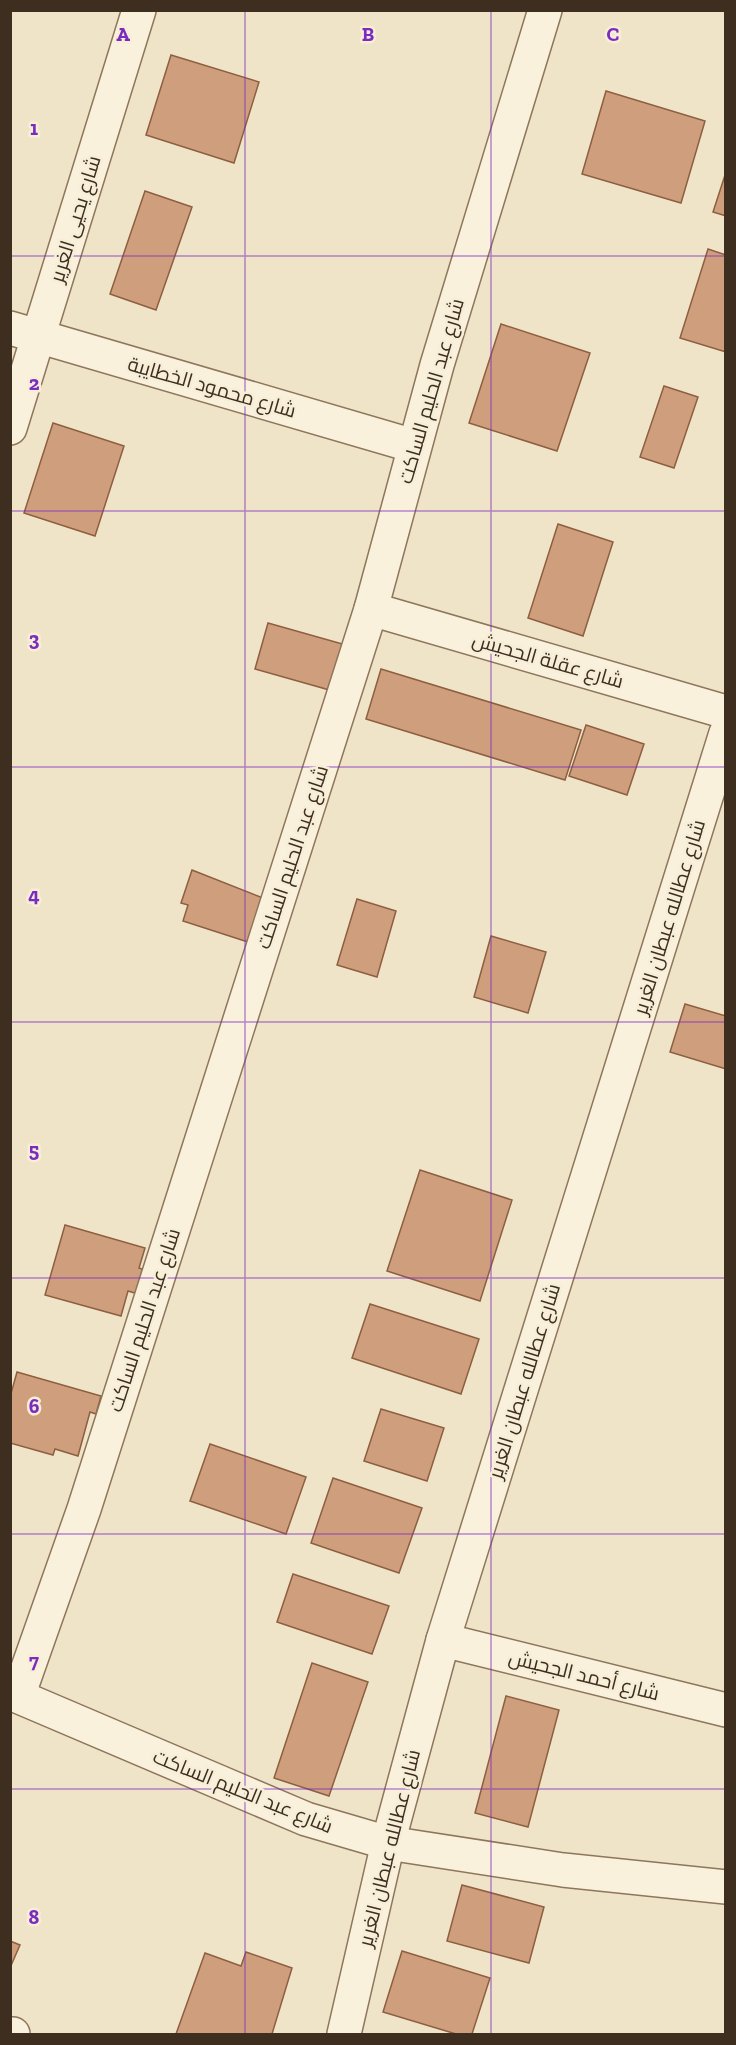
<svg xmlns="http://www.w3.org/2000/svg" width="736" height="2045" font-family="'Zilla Slab',Cairo,serif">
<rect width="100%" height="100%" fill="#f0e4c8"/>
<g fill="#cf9f7d" stroke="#8d5f41" stroke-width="1.5">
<path d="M171,55L259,82L234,163L146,135Z"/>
<path d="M606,91L705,121L681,203L582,174Z"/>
<path d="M726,172V216L713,212Z"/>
<path d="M145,191L192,207L156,310L110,294Z"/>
<path d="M708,249L726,255V352L680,338Z"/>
<path d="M501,324L590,353L557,451L469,423Z"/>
<path d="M664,386L698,397L674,468L640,457Z"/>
<path d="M53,423L124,446L95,536L24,513Z"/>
<path d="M558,524L613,542L583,636L528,618Z"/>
<path d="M268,623L346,645L333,691L255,669Z"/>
<path d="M381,669L581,730L565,780L366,719Z"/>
<path d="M586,725L644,744L627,795L569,776Z"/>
<path d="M192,870L263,898L248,942L183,921L188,905L181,903Z"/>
<path d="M357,899L396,911L377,977L337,965Z"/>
<path d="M491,936L546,952L528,1013L474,997Z"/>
<path d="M685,1004L726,1016V1069L670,1052Z"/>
<path d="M420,1170L512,1200L480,1301L387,1271Z"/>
<path d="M65,1225L145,1248L139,1268L145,1270L138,1294L128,1291L121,1316L45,1295Z"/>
<path d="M370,1304L479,1339L461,1394L352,1358Z"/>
<path d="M17,1372L101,1396L96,1414L90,1412L78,1456L55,1449L53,1455L10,1443V1397Z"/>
<path d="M381,1409L444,1428L427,1481L364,1461Z"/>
<path d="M210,1444L306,1477L286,1534L190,1501Z"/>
<path d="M333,1478L422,1508L399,1573L311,1543Z"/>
<path d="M293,1574L389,1606L372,1654L277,1622Z"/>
<path d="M312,1663L368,1682L329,1796L274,1778Z"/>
<path d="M506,1696L559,1710L528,1827L475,1813Z"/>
<path d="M462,1885L544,1907L529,1963L447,1941Z"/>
<path d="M10,1941L20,1945L10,1968Z"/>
<path d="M402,1951L490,1978L472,2034H456L383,2012Z"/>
<path d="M246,1952L292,1968L272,2034H176L205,1953L241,1966Z"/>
</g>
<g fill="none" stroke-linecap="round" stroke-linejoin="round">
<g stroke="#8d765c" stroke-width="36">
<g id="minor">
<path d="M10,328L414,446"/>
<path d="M10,428L139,10"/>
<path d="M371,609L726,712"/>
<path d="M443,1640L726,1710"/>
<path d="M10,1693L306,1819L388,1843L563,1870L726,1887"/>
<path d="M18,1696L84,1509L371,609L437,365L545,10"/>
<path d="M10,2034H13"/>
<path d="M344,2034L388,1843L443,1640L726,733"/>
</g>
</g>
<use href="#minor" stroke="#faf1dc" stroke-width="33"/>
</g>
<path fill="none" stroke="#7b2cbf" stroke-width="1.5" stroke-opacity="0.55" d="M245,10V2034M491,10V2034M10,256H726M10,511H726M10,767H726M10,1022H726M10,1278H726M10,1534H726M10,1789H726"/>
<g text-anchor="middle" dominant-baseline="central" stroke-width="5" stroke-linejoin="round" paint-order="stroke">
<g font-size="20" fill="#3d2e20" stroke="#f7eed8">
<text transform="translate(75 219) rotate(-73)">شارع يحيى الغرير</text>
<text transform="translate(212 387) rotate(16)">شارع محمود الخطايبة</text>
<text transform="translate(431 391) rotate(-74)">شارع عبد الحليم الساكت</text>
<text transform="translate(548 660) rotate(16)">شارع عقلة الجحيش</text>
<text transform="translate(292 857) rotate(-72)">شارع عبد الحليم الساكت</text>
<text transform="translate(669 917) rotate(-73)">شارع عطالله عبطان الغرير</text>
<text transform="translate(144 1320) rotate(-72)">شارع عبد الحليم الساكت</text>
<text transform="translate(524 1381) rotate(-73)">شارع عطالله عبطان الغرير</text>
<text transform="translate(584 1675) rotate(14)">شارع أحمد الجحيش</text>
<text transform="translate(243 1791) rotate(22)">شارع عبد الحليم الساكت</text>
<text transform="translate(389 1848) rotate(-76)">شارع عطالله عبطان الغرير</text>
</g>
</g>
<g font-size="20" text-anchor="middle" font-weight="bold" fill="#7b2cbf" stroke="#f7eed8" stroke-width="5" stroke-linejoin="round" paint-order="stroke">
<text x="123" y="41">A</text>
<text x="368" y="41">B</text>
<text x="613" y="41">C</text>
<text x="34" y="135">1</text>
<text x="34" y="390">2</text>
<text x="34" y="646">3</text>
<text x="34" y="902">4</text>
<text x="34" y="1157">5</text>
<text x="34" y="1413">6</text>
<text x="34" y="1668">7</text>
<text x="34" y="1924">8</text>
</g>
<rect width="736" height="2045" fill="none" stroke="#3d2e20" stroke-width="24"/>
</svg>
